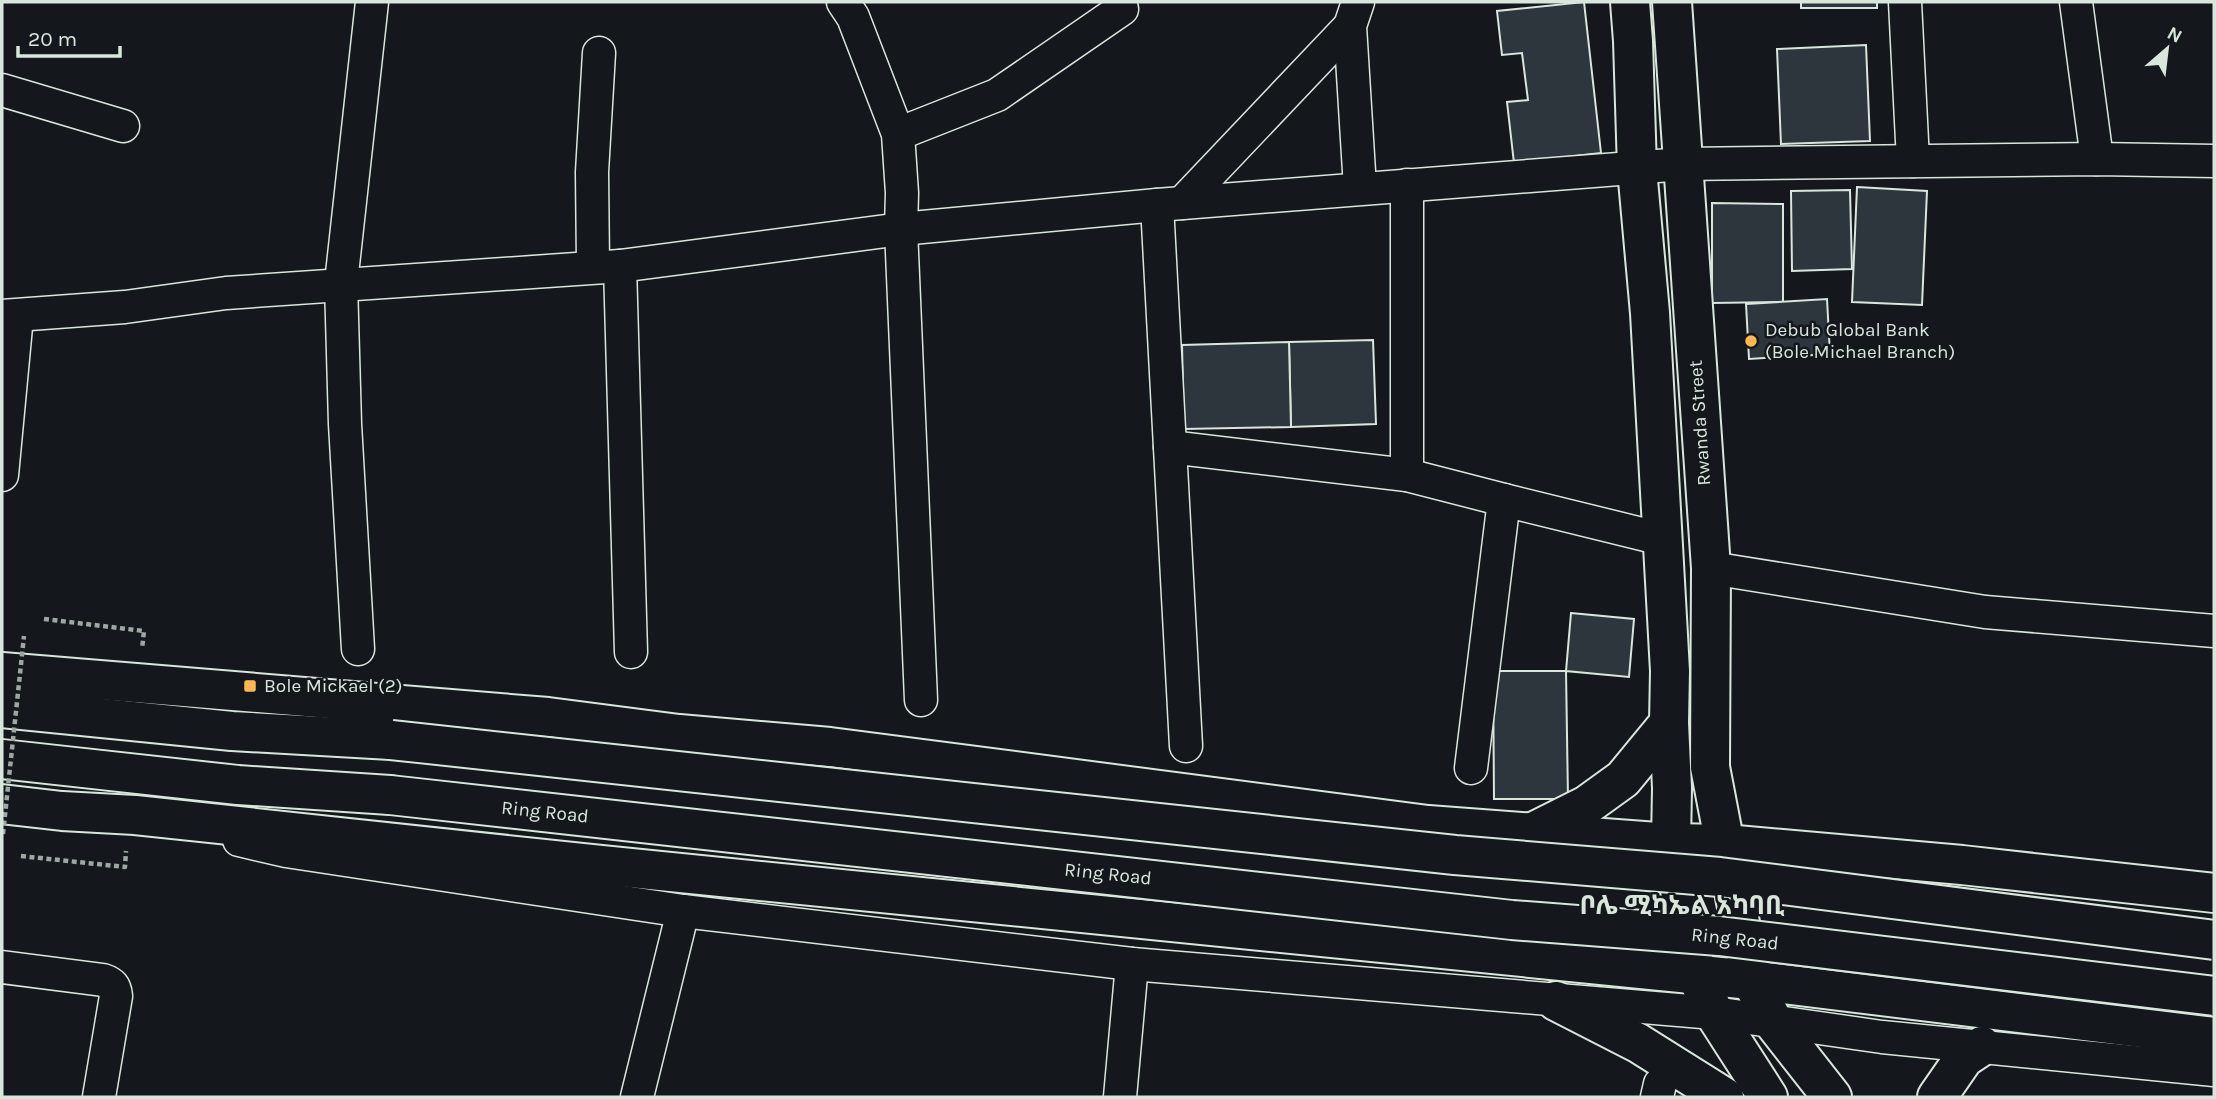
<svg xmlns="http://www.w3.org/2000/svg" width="2216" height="1099" font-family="Karla,'Noto Sans Ethiopic',sans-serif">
<rect width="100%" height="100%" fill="#14181c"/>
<g fill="#2c363c" stroke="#d8e6dc" stroke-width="2">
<path d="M1584,2L1601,153L1514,163L1507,102L1528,100L1522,53L1502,55L1497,11Z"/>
<rect x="1801" y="2" width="76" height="6"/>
<path d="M1866,45L1870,141L1781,144L1777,49Z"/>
<path d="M1857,187L1927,191L1922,305L1852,302Z"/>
<path d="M1850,190L1852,269L1792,271L1791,191Z"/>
<path d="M1712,203L1783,204V302L1712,303Z"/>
<path d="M1827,299L1830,354L1749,359L1746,304Z"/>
<path d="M1373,340L1376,424L1291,427L1289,342Z"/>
<path d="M1289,342L1291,427L1184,429L1182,345Z"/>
<path d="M1571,613L1634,619L1629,677L1566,671Z"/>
<path d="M1493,671H1566L1568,799H1494Z"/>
</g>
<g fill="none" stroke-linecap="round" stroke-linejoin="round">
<g stroke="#d8e6dc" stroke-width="35">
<g id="street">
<path d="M843,2L853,17L898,134L902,193L901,229L921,700"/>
<path d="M1358,2L1350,26L1360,188"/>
<path d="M1905,2L1913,161"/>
<path d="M2076,2L2097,159"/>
<path d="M2,90L123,126"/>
<path d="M898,134L997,95L1122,9"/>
<path d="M1182,203L1350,26"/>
<path d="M1157,205L1186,746"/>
<path d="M593,266L592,172L599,53"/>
<path d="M620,266L631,652"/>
<path d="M2,316L125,307L226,293L620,266L901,229L1157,205L1683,164L2097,159L2214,161"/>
<path d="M1170,447L1407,475L1504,500L1471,768"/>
<path d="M2,475L17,316"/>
<path d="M1407,475V185"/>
<path d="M1504,500L1662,539"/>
<path d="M1711,568L1985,612L2214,631"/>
<path d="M358,649L345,424L341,283L372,2"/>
<path d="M239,840L286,851L683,911L1132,964L1714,1013L1882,1037L2214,1070"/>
<path d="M2,967L103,980C112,983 115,986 116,996L99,1097"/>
<path d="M637,1097L683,911"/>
<path d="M1120,1097L1132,964"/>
<path d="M1657,1097L1660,1084"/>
</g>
</g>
<g stroke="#d8e6dc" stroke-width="42">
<g id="secondary">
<path d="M2,672L548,717L679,734L830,747L1428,825L1671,843L1725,844L1962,865L2214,893"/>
<path d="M2,804L62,811L135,815L601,865L1751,980L2214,1037"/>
</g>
</g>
<g stroke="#d8e6dc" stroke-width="42">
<g id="primary">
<path d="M1630,2L1633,41L1637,169L1650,313L1670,671L1669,723L1672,788L1671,843L1696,974L1714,1013L1768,1097"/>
<path d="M1672,2L1711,568L1710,767L1751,980L1774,1023L1832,1097"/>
<path d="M1531,833L1587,805L1623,779L1669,723"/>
<path d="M1556,1001L1638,1043L1724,1097"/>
<path d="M1937,1097L1964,1058L1982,1046"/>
</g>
</g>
<g stroke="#d8e6dc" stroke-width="42">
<g id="highway">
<path d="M2,708L232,731L391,740"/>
<path d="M2,759L238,785L390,795"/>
</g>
</g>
<g stroke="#9da8a2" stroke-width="4.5" stroke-dasharray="5 3.5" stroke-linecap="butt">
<path d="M44,619L144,631L142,649"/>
<path d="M21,856L125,867L126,851"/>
</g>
<use href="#street" stroke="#14181c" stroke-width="32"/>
<use href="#secondary" stroke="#14181c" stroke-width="38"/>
<use href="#primary" stroke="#14181c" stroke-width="38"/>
<use href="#highway" stroke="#14181c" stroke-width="38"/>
<g stroke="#d8e6dc" stroke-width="42" stroke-linecap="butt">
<g id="highway-bridge">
<path d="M391,740L1455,855L1720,877L2214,940"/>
<path d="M390,795L1512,920L1719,936L2214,996"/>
</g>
</g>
<path stroke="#9da8a2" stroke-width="4.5" stroke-dasharray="5 3.5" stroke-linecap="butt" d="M3,834L24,636"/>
<use href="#highway-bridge" stroke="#14181c" stroke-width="38"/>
</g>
<g fill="#ffb74d" stroke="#14181c" stroke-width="2.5">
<circle cx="1751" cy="341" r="7"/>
<rect x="243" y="679" width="14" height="14" rx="3.5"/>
</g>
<g text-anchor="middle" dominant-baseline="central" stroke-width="5" stroke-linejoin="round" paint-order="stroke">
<g font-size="19" fill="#d8e6dc" stroke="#14181c" text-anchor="start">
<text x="1765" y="330">Debub Global Bank<tspan x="1765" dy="22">(Bole Michael Branch)</tspan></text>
<text x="264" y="686">Bole Mickael (2)</text>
</g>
<g font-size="19" fill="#d8e6dc" stroke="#14181c">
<text transform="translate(1700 423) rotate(-94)">Rwanda Street</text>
<text transform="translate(545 812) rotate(6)">Ring Road</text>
<text transform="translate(1108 874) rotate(6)">Ring Road</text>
<text transform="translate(1735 939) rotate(6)">Ring Road</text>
</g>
<g font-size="26" font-weight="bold" fill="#d8e6dc" stroke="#14181c">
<text x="1682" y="905">ቦሌ ሚካኤል አካባቢ</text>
</g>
</g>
<rect width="2216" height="1099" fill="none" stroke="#d8e6dc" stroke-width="7"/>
<g transform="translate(2167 49) rotate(28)" stroke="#14181c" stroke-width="5" paint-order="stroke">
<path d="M0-5L12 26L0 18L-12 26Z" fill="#d8e6dc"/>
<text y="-10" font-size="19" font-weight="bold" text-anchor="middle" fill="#d8e6dc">N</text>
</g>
<path d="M18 46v10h102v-10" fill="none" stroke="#d8e6dc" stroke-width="3.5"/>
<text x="28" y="46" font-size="21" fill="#d8e6dc" stroke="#14181c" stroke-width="5" paint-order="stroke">20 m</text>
</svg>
